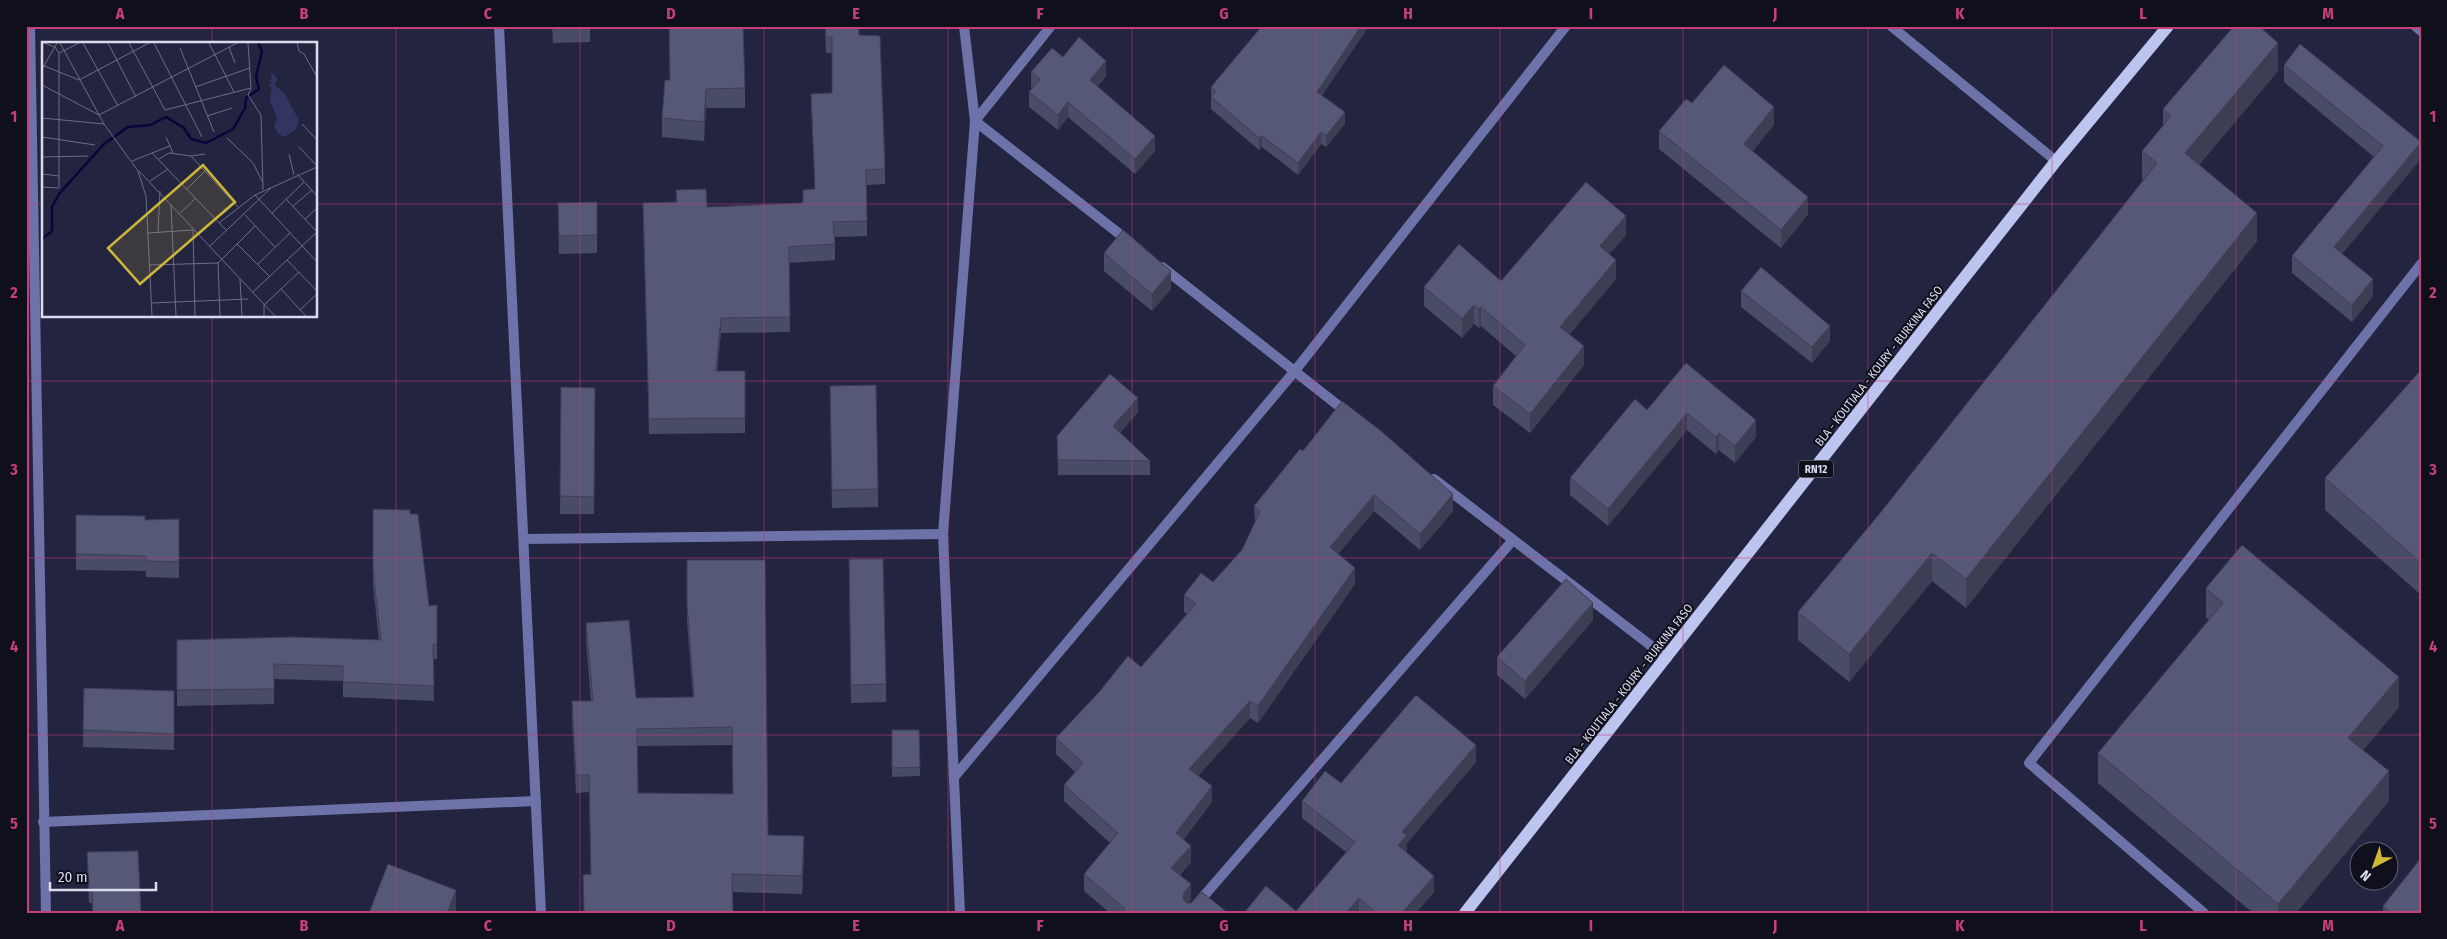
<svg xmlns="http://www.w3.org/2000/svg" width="2447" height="939" font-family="'Fira Sans Condensed',sans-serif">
<rect width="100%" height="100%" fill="#232540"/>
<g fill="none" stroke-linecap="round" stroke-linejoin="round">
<g stroke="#6d72a8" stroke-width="10">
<path d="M2415,26L2421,31"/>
<path d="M2204,913L2029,763L2421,264"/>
</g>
<g stroke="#6d72a8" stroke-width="10">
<path d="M30,26L46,913"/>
<path d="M499,26L541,913"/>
<path d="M1051,26L975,121L1131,243"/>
<path d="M1891,26L2056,161"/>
<path d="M1162,267L1349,414"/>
<path d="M1434,479L1667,658"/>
<path d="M524,539L943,534"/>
<path d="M955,776L1294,372L1566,26"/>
<path d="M43,822L536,801"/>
<path d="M1189,913L1513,540"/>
</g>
<path stroke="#6d72a8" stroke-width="10" d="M960,913L943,534L975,121L964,26"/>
<path stroke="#bec4f0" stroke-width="12" d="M1465,913L2056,161L2168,26"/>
</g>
<g fill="#494c66" fill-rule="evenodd">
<path d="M552,26H590V42L553,43Z"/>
<path d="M825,26L859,35L885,169V184L867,185V236L835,237V260L789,263L790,332L721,333L717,371H745V433L649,434L643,203L676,202V190L707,207L803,203V190L815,189L811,94L832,93V53H826Z"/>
<path d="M1369,26L1322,95L1345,124L1326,147L1321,144L1298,175L1262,147L1259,150L1211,109V87Z"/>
<path d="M1063,57L1106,76L1098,86L1155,151L1135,174L1068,117L1058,130L1029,107V92L1033,88L1031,87V72Z"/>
<path d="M2284,65L2421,142L2342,254L2373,296L2352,322L2292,273V256L2374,157L2284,82Z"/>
<path d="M2278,71L2199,165L2257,241L1966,608L1932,581L1849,682L1798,640V612L1881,512L2144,180L2142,179V151L2163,126V109Z"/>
<path d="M670,80L745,88V108H706L704,141L662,137V118Z"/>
<path d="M1692,103L1774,125L1752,151L1808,214L1781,248L1659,149V131Z"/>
<path d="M597,202V253L559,254L558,203Z"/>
<path d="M1626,235L1609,254L1616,279L1569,334L1584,365L1530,433L1493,405V386L1516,356L1481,326L1479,328L1474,324L1462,338L1424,306V287L1501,281Z"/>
<path d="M1104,253L1171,289L1152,311L1104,271Z"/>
<path d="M1741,291L1830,341L1812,363L1741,307Z"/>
<path d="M1686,363L1756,437L1735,463L1719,450L1716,454L1687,430L1608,526L1570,495V478L1647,410Z"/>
<path d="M2421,370V595L2325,510V478Z"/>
<path d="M561,387L595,388L594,514H560Z"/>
<path d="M830,403L878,489V507L832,508Z"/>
<path d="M1138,412L1120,433L1150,461V475H1058L1057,436Z"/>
<path d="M1303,451L1453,511L1420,550L1374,511L1338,554L1355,584L1258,723L1250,718L1198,776L1212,802L1184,839L1191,862L1180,875L1191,900L1189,903L1228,913H1110L1084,891V874L1110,843L1064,801V785L1075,772L1056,754V738L1141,667L1187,614L1184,612V595L1213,582L1242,550L1255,522L1254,506Z"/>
<path d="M373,509L410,514L429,606L437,605V659H433L434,701L343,697V681L274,679V704L177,706V640H379L373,586Z"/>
<path d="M76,515L145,520L179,519V578L146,577V571L76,570Z"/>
<path d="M687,560L768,835L804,854L802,894L732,892L591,874L589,792L576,793L572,719V701H591L586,641V623L636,698L693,697L687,622ZM732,745L733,794L638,793L637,746Z"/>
<path d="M849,577L886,684V702L851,703Z"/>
<path d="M2206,588L2399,707L2363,750L2389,801L2296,913H2253L2098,783V753L2209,620L2206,618Z"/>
<path d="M1593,620L1525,699L1497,675V657Z"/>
<path d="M84,688L174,691V750L83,747Z"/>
<path d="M892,730H919L920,776L892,777Z"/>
<path d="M1476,762L1407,843L1406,852L1434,892L1416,913H1244L1296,911L1346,852L1302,818V801L1341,783Z"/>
<path d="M87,852L141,913H93L92,903H89Z"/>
<path d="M2383,906L2421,913H2383Z"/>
</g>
<g fill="#3c3e53">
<path d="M1361,26H1369L1317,103V92Z"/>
<path d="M2278,43V71L2185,181V153Z"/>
<path d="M1106,61V76L1090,95V80Z"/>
<path d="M706,89V108L704,141V122Z"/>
<path d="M1068,102V117L1058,130V115Z"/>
<path d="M1774,107V125L1744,162V144Z"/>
<path d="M1345,112V124L1326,147V136Z"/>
<path d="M1321,132V144L1298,175V163Z"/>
<path d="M1155,136V151L1135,174V159Z"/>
<path d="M1262,136V147L1259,150V138Z"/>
<path d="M2421,143V159L2334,264V247Z"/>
<path d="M1808,197V214L1781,248V230Z"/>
<path d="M2257,213V241L1966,608V579Z"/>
<path d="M1626,216V235L1600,265V246Z"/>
<path d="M1616,260V279L1560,346V327Z"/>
<path d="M1171,271V289L1152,311V294Z"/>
<path d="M2373,279V296L2352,322V305Z"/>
<path d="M1474,305V324L1462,338V319Z"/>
<path d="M1481,307V326L1479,328V309Z"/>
<path d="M721,318V333L716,386V371Z"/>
<path d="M1830,326V341L1812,363V347Z"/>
<path d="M1584,346V365L1530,433V414Z"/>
<path d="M1138,398V412L1113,441V426Z"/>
<path d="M1687,413V430L1608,526V509Z"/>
<path d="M1756,420V437L1735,463V446Z"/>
<path d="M1719,433V450L1716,454V437Z"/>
<path d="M1453,494V511L1420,550V534Z"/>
<path d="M1374,495V511L1330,564V547Z"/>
<path d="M1932,553V581L1849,682V654Z"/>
<path d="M1355,568V584L1258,723V706Z"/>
<path d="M1593,603V620L1525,699V681Z"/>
<path d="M2399,677V707L2348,768V738Z"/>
<path d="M1250,701V718L1189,785V769Z"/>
<path d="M1476,745V762L1407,843V852L1398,862V845L1402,832Z"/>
<path d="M2389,771V801L2296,913H2278V904Z"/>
<path d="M1212,786V802L1176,849V833Z"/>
<path d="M804,836V854L802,894V876Z"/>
<path d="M1191,846V862L1171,884V868Z"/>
<path d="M1434,876V892L1416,913H1402Z"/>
<path d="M1191,884V900L1184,909L1183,899L1184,893Z"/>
<path d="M456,890V913H447Z"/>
<path d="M1359,898V913H1346Z"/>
</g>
<g fill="#555877" stroke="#3c3e53" fill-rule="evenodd">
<path d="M669,26H743L745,88L706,89L704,122L662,118L665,80H670Z"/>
<path d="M826,26H859V35L880,36L885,169L866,170L867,221L833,222L835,244L789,247L790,317L721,318L716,371H745V418L649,419L643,203L677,202L676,190L706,189L707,207L803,203V190L815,189L811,94L832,93V37H826Z"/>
<path d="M1262,26H1361L1317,92L1345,112L1326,136L1321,132L1298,163L1262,136L1259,138L1211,97L1216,91L1211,87Z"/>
<path d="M2234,26H2259L2278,43L2185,153L2257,213L1966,579L1932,553L1849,654L1798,612L1881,512L2157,163L2142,151L2171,116L2163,109Z"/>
<path d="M1079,37L1106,61L1090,80L1155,136L1135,159L1068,102L1058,115L1029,92L1040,79L1031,72L1052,48L1063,57Z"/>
<path d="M2300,44L2421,142L2334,247L2373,279L2352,305L2292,256L2383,146L2284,65Z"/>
<path d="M1724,65L1774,107L1744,144L1808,197L1781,230L1659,131L1686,99L1692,103Z"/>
<path d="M1586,182L1626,216L1600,246L1616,260L1560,327L1584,346L1530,414L1493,386L1525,345L1481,307L1479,309L1474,305L1462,319L1424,287L1459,244L1501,281Z"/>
<path d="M597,202V235L559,236L558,203Z"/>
<path d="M1123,230L1171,271L1152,294L1104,253Z"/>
<path d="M1761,267L1830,326L1812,347L1741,291Z"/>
<path d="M1686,363L1756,420L1735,446L1719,433L1716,437L1687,413L1608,509L1570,478L1635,399L1647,410Z"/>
<path d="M2421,370V563L2325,478Z"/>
<path d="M1110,374L1138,398L1113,426L1150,461L1058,460L1057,436Z"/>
<path d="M876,385L878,489L832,490L830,386Z"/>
<path d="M561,387L595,388L594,497L560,496Z"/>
<path d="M1342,401L1381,431L1453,494L1420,534L1374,495L1330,547L1355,568L1258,706L1250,701L1189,769L1212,786L1176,833L1191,846L1171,868L1191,884L1184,893L1183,899L1187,903H1192L1202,892L1228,913H1124L1123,912L1125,909L1084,874L1118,833L1064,785L1083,763L1056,738L1100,691L1128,656L1141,667L1196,604L1184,595L1201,573L1213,582L1242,550L1260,511L1254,506L1300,449L1303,451Z"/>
<path d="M373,509L410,510V514H418L429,606L437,605V644H433L434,686L343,682V666L274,664V689L177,690V640L292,637L381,640L373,571Z"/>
<path d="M76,515L145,516V520L179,519V562L146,561V556L76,554Z"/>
<path d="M2242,545L2399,677L2348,738L2389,771L2278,904L2098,753L2223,603L2206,588Z"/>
<path d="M849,559H883L886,684L851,685Z"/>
<path d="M687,560H765L768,835L804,836L802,876L732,874L733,913H584L583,875L591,874L589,775H576L572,701H593L586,623L629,620L636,698L694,697L687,604ZM732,727L733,794L638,793L637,729Z"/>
<path d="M1566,579L1593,603L1525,681L1497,657Z"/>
<path d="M84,688L174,691V734L83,730Z"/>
<path d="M1416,695L1476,745L1402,832L1407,835L1398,845L1434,876L1402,913H1376L1359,898L1346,913H1244L1266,886L1296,911L1355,842L1302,801L1325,771L1341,783Z"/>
<path d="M892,730H919L920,767L892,768Z"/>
<path d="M138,851L141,913H93L92,889H89L87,852Z"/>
<path d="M2421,858V913H2391L2383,906Z"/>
<path d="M388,864L456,890L447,913H369Z"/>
<path d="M26,871L28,913H26Z"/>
</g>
<path fill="none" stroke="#c73f78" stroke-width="1" stroke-opacity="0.55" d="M212,26V44M396,26V913M580,26V913M764,26V913M948,26V913M1132,26V913M1315,26V913M1500,26V913M1683,26V913M1868,26V913M2052,26V913M2236,26V913M26,204H44M316,204H2421M212,316V913M26,381H2421M26,558H2421M26,735H2421"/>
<g text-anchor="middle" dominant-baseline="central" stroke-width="4" stroke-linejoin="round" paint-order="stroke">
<rect fill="#0f101c" stroke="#9d9faf" stroke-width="1" x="1798.5" y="460.5" width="35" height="17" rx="4"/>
<g font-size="11" font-weight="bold" fill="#dadcee">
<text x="1816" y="469">RN12</text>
</g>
<g font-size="12" fill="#dadcee" stroke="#0f101c">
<text transform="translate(1879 366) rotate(-52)">BLA - KOUTIALA - KOURY - BURKINA FASO</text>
<text transform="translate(1629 684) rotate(-52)">BLA - KOUTIALA - KOURY - BURKINA FASO</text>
</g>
</g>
<g transform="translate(42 42)">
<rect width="275" height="275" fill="#232540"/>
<path d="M229,30L235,36L233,43L242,51L257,78L254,87L243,95L236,92L232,84L235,76L228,58L230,44L227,45L229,39H226L230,37Z" fill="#323462"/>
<path fill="none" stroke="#0d033b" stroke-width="2.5" d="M0,197L10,189V165L17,152L62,102L86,85L108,83L124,75L142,86L149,97L164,101L191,87L203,66L204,56L217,47L214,35L220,9L216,1"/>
<path fill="none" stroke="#6c6e86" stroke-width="1" d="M18,1L62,82L96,129L104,154L110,274M41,1L76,64M66,1L94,55M87,1L123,68L209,46M112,1L160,95M167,1L192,50M206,1L209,46L206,53L219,73L221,148M255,1L257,9L262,12L275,35M187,5L193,21M138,6L172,90M17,11L37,1M0,23L37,38L107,1M0,27L15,1M0,43L57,73L195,1M153,45L208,26M165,74L190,66M0,76L62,82M260,82L275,98M0,95L53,103M124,95L131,111M185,96L211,121L220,139M257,105L275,124M110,111L185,189M247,112L252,133M149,114L196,165M0,115L46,114M117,117L127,111L149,114L163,112M90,119L128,104M97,129L233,274M0,132L17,134M255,132L275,154M108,139L126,127M0,145L17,146V11L13,5L2,1M145,147L163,129M213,153L275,220M244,157L275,190M129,163L134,274M251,164L270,148M138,171L154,156M230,171L262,140M203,173L233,205M263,177L275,166M177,181L213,153L275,125M116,190L118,149M106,191L151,188L153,274M195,202L227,234M168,204L229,146M245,218L275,249M176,221L178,274M216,222L248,191M107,223L176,221L213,184M198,237L200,274M239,247L264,274M211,250L275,190M109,261L206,257M258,268L275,252M222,274V263L257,230"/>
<path fill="#ceb837" fill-opacity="0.15" stroke="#ceb837" stroke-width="2.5" d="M161,123L193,160L98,242L66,206Z"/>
<rect width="275" height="275" fill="none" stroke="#dadcee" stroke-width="2.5"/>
</g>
<rect width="2447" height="939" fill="none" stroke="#0f101c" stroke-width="55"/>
<g transform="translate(2374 866) rotate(221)"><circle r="24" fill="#0f101c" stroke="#606270"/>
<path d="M0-4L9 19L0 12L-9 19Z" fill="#ceb837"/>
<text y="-8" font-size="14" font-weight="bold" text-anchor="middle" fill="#dadcee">N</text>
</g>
<path d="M50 882v8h106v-8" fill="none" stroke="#dadcee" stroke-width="2.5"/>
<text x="58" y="882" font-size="15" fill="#dadcee" stroke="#0f101c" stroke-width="4" paint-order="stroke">20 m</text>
<rect x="28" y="28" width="2392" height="884" fill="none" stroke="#c73f78" stroke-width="2"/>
<g font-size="16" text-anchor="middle" font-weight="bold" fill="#c73f78">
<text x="120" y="19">A</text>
<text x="304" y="19">B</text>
<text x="488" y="19">C</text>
<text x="671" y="19">D</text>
<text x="856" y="19">E</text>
<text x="1040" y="19">F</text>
<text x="1224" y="19">G</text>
<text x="1408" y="19">H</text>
<text x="1591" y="19">I</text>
<text x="1775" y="19">J</text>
<text x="1960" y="19">K</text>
<text x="2143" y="19">L</text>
<text x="2328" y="19">M</text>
<text x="14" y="122">1</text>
<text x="2433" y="122">1</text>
<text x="14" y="298">2</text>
<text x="2433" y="298">2</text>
<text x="14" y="475">3</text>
<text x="2433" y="475">3</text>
<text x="14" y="652">4</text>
<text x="2433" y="652">4</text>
<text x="14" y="829">5</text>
<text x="2433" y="829">5</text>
<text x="120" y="931">A</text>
<text x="304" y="931">B</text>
<text x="488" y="931">C</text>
<text x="671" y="931">D</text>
<text x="856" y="931">E</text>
<text x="1040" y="931">F</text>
<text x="1224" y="931">G</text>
<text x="1408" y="931">H</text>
<text x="1591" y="931">I</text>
<text x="1775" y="931">J</text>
<text x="1960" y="931">K</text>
<text x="2143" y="931">L</text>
<text x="2328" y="931">M</text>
</g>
</svg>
